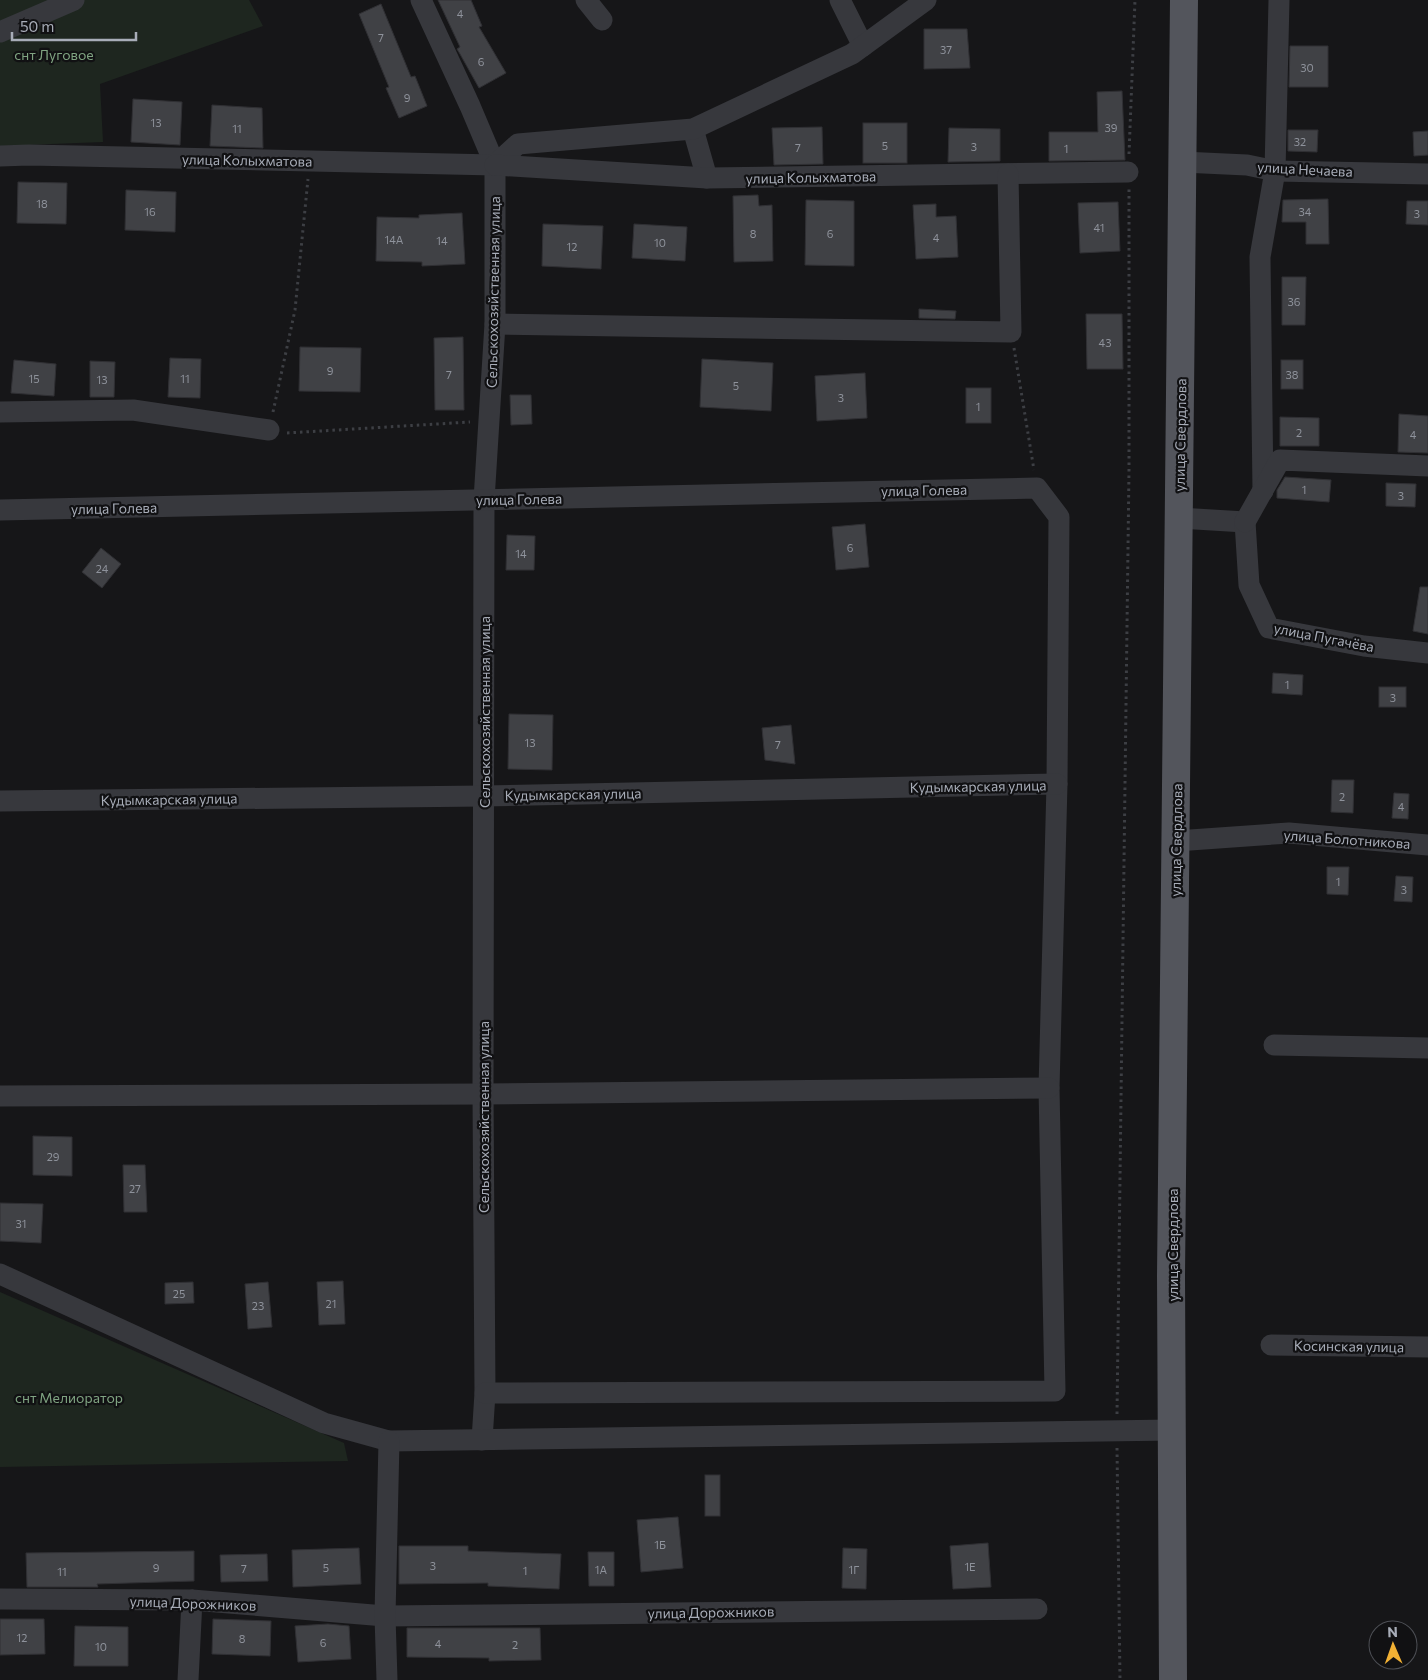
<svg xmlns="http://www.w3.org/2000/svg" width="1428" height="1680" font-family="Commissioner,sans-serif">
<rect width="100%" height="100%" fill="#161618"/>
<g fill="#1e261f">
<path d="M0,0H249L263,26L100,84L103,142L0,146Z"/>
<path d="M0,1292L344,1443L348,1461L0,1467Z"/>
</g>
<g fill="#404145" stroke="#303034">
<path d="M438,0H471L482,26L479,27L506,73L479,88L460,54L457,49L460,47Z"/>
<path d="M381,4L411,77L415,76L427,106L399,118L386,88L389,87L359,14Z"/>
<path d="M924,29H967L970,68L924,69Z"/>
<path d="M1290,46H1328V87H1289Z"/>
<path d="M1122,91L1125,160L1049,161V132H1098L1097,92Z"/>
<path d="M133,99L182,102L180,145L131,142Z"/>
<path d="M212,105L262,108L263,148L210,146Z"/>
<rect x="863" y="123" width="44" height="40"/>
<path d="M822,127L823,164L774,165L772,128Z"/>
<path d="M949,128L1000,129V161L948,162Z"/>
<path d="M1288,130H1318L1317,152L1288,151Z"/>
<path d="M1428,131V155L1414,156L1413,132Z"/>
<path d="M18,182L67,183L66,224L17,223Z"/>
<path d="M126,190L176,192L175,232L125,230Z"/>
<path d="M758,195L759,206L772,205L773,261L734,262L733,196Z"/>
<path d="M1328,199L1329,244H1306V222H1282L1283,200Z"/>
<path d="M806,200L854,201V266L805,265Z"/>
<path d="M1407,201H1428V225L1406,224Z"/>
<path d="M1118,202L1120,251L1080,253L1078,203Z"/>
<path d="M936,204V217L956,216L958,257L916,259L913,205Z"/>
<path d="M462,213L465,264L422,266V262L376,261L377,217L419,218V215Z"/>
<path d="M543,224L603,226L601,269L542,266Z"/>
<path d="M634,224L687,227L685,261L632,258Z"/>
<path d="M1282,277H1306L1305,325H1282Z"/>
<path d="M919,309L956,311L955,319L919,318Z"/>
<path d="M1086,314H1122L1123,369H1087Z"/>
<path d="M463,337L464,410H435L434,338Z"/>
<path d="M300,347L361,348L360,392L299,391Z"/>
<path d="M170,358L201,359L200,398L168,397Z"/>
<path d="M702,359L773,363L771,411L700,407Z"/>
<path d="M14,360L56,364L54,396L11,393Z"/>
<rect x="1281" y="360" width="22" height="29"/>
<path d="M90,361L115,362L114,397H90Z"/>
<path d="M865,373L867,418L817,421L815,376Z"/>
<rect x="966" y="388" width="25" height="35"/>
<path d="M510,395H531L532,424L511,425Z"/>
<path d="M1399,414L1428,416V453L1398,452Z"/>
<path d="M1280,417L1319,418V446H1280Z"/>
<path d="M1285,477L1331,480L1329,502L1277,498V490Z"/>
<path d="M1386,483L1416,484L1415,507L1386,506Z"/>
<path d="M865,524L869,567L836,570L832,527Z"/>
<path d="M507,535L535,536L534,570H506Z"/>
<path d="M101,548L121,564L102,588L82,572Z"/>
<path d="M1420,587H1428V634L1413,631Z"/>
<path d="M1273,673L1303,675L1302,695L1272,693Z"/>
<rect x="1379" y="687" width="27" height="20"/>
<path d="M509,714L553,715L552,770L508,769Z"/>
<path d="M791,725L795,764L765,760L762,728Z"/>
<path d="M1332,780H1354L1353,813L1331,812Z"/>
<path d="M1394,793L1409,794L1408,819L1392,818Z"/>
<path d="M1327,867H1349L1348,895L1327,894Z"/>
<path d="M1396,876L1413,877L1412,902L1394,901Z"/>
<path d="M33,1136L72,1137V1176L33,1175Z"/>
<path d="M123,1165H145L147,1212H124Z"/>
<path d="M0,1203L43,1204L41,1243L0,1241Z"/>
<path d="M343,1281L345,1324L319,1325L317,1282Z"/>
<path d="M193,1282L194,1303L165,1304V1283Z"/>
<path d="M268,1282L272,1327L248,1329L245,1284Z"/>
<rect x="705" y="1475" width="15" height="41"/>
<path d="M678,1517L683,1568L641,1572L637,1520Z"/>
<path d="M988,1543L991,1587L953,1589L950,1546Z"/>
<path d="M399,1546H468V1551L561,1554L559,1589L488,1586V1583L399,1584Z"/>
<path d="M359,1548L361,1584L293,1587L292,1550Z"/>
<path d="M843,1548L867,1549L866,1589L842,1588Z"/>
<path d="M194,1551V1581L97,1584L98,1587H27L26,1553Z"/>
<path d="M588,1552H614V1586H589Z"/>
<path d="M267,1554L268,1581L221,1582L220,1555Z"/>
<path d="M0,1619H44L45,1654L0,1655Z"/>
<path d="M213,1619L271,1621L270,1656L212,1654Z"/>
<path d="M328,1624L349,1626L351,1659L298,1662L295,1626Z"/>
<path d="M75,1626L128,1627V1666H74Z"/>
<path d="M407,1628H540L541,1660L489,1661V1658L407,1657Z"/>
</g>
<g fill="none" stroke-linecap="round" stroke-linejoin="round">
<g stroke="#3d3f44" stroke-width="3" stroke-dasharray="2.5 4" stroke-linecap="butt">
<path d="M1129,154L1135,0"/>
<path d="M1014,348L1034,470"/>
<path d="M273,412L295,310L308,179"/>
<path d="M287,433L470,422"/>
<path d="M1117,1414L1129,469V188"/>
<path d="M1117,1448L1120,1680"/>
</g>
<g stroke="#37383d" stroke-width="21">
<path d="M421,0L470,106L495,165V324L484,500L483,1094L485,1393L482,1440"/>
<path d="M586,0L602,20"/>
<path d="M840,0L863,46"/>
<path d="M0,32L74,0"/>
<path d="M693,129L707,178"/>
<path d="M0,156L29,155L495,165L518,144L693,129L852,54L926,0"/>
<path d="M1182,162L1247,165L1275,171L1428,174"/>
<path d="M495,165L707,178L1128,172"/>
<path d="M495,324L1011,332L1008,174"/>
<path d="M0,412L133,410L269,430"/>
<path d="M1263,491L1260,257L1275,171L1279,0"/>
<path d="M0,510L1037,488L1059,517L1057,784L1049,1088L1055,1391L485,1393"/>
<path d="M1179,518L1245,522"/>
<path d="M1245,522L1249,585L1269,628L1364,646L1428,653"/>
<path d="M1245,522L1280,460L1428,466"/>
<path d="M0,801L484,796L1057,784"/>
<path d="M1176,841L1289,833L1428,845"/>
<path d="M1274,1045L1428,1048"/>
<path d="M0,1096L483,1094L1049,1088"/>
<path d="M0,1274L324,1423L389,1441L1172,1430"/>
<path d="M1271,1345L1428,1347"/>
<path d="M0,1599L192,1600L385,1616L1037,1609"/>
<path d="M188,1680L192,1600"/>
<path d="M387,1680L385,1616L389,1441"/>
</g>
<path stroke="#53555c" stroke-width="28" d="M1173,1680L1171,1276L1184,0"/>
</g>
<g text-anchor="middle" dominant-baseline="central" stroke-width="4.5" stroke-linejoin="round" paint-order="stroke">
<g font-size="11" fill="#8e929b">
<text x="460" y="13">4</text>
<text x="381" y="37">7</text>
<text x="946" y="49">37</text>
<text x="481" y="61">6</text>
<text x="1307" y="67">30</text>
<text x="407" y="97">9</text>
<text x="156" y="122">13</text>
<text x="1111" y="127">39</text>
<text x="237" y="128">11</text>
<text x="1300" y="141">32</text>
<text x="885" y="145">5</text>
<text x="974" y="146">3</text>
<text x="798" y="147">7</text>
<text x="1066" y="148">1</text>
<text x="42" y="203">18</text>
<text x="150" y="211">16</text>
<text x="1305" y="211">34</text>
<text x="1417" y="213">3</text>
<text x="1099" y="227">41</text>
<text x="753" y="233">8</text>
<text x="830" y="233">6</text>
<text x="936" y="237">4</text>
<text x="394" y="239">14А</text>
<text x="442" y="240">14</text>
<text x="660" y="242">10</text>
<text x="572" y="246">12</text>
<text x="1294" y="301">36</text>
<text x="1105" y="342">43</text>
<text x="330" y="370">9</text>
<text x="449" y="374">7</text>
<text x="1292" y="374">38</text>
<text x="34" y="378">15</text>
<text x="185" y="378">11</text>
<text x="102" y="379">13</text>
<text x="736" y="385">5</text>
<text x="841" y="397">3</text>
<text x="978" y="406">1</text>
<text x="1299" y="432">2</text>
<text x="1413" y="434">4</text>
<text x="1304" y="489">1</text>
<text x="1401" y="495">3</text>
<text x="850" y="547">6</text>
<text x="521" y="553">14</text>
<text x="102" y="568">24</text>
<text x="1287" y="684">1</text>
<text x="1393" y="697">3</text>
<text x="530" y="742">13</text>
<text x="778" y="744">7</text>
<text x="1342" y="796">2</text>
<text x="1401" y="806">4</text>
<text x="1338" y="881">1</text>
<text x="1404" y="889">3</text>
<text x="53" y="1156">29</text>
<text x="135" y="1188">27</text>
<text x="21" y="1223">31</text>
<text x="179" y="1293">25</text>
<text x="331" y="1303">21</text>
<text x="258" y="1305">23</text>
<text x="660" y="1544">1Б</text>
<text x="433" y="1565">3</text>
<text x="970" y="1566">1Е</text>
<text x="156" y="1567">9</text>
<text x="326" y="1567">5</text>
<text x="244" y="1568">7</text>
<text x="601" y="1569">1А</text>
<text x="854" y="1569">1Г</text>
<text x="525" y="1570">1</text>
<text x="62" y="1571">11</text>
<text x="22" y="1637">12</text>
<text x="242" y="1638">8</text>
<text x="323" y="1642">6</text>
<text x="438" y="1643">4</text>
<text x="515" y="1644">2</text>
<text x="101" y="1646">10</text>
</g>
<g font-size="14" fill="#7fa381" stroke="#111113">
<text x="54" y="54">снт Луговое</text>
<text x="69" y="1397">снт Мелиоратор</text>
</g>
<g font-size="14" fill="#a8adb8" stroke="#111113">
<text transform="translate(247 160) rotate(1)">улица Колыхматова</text>
<text transform="translate(1305 169) rotate(3)">улица Нечаева</text>
<text transform="translate(811 177) rotate(-1)">улица Колыхматова</text>
<text transform="translate(493 292) rotate(-89)">Сельскохозяйственная улица</text>
<text transform="translate(1180 435) rotate(-89)">улица Свердлова</text>
<text transform="translate(924 490) rotate(-1)">улица Голева</text>
<text transform="translate(519 499) rotate(-1)">улица Голева</text>
<text transform="translate(114 508) rotate(-1)">улица Голева</text>
<text transform="translate(1324 637) rotate(11)">улица Пугачёва</text>
<text transform="translate(484 712) rotate(-90)">Сельскохозяйственная улица</text>
<text transform="translate(978 786) rotate(-1)">Кудымкарская улица</text>
<text transform="translate(573 794) rotate(-1)">Кудымкарская улица</text>
<text transform="translate(169 799) rotate(-1)">Кудымкарская улица</text>
<text transform="translate(1347 839) rotate(4)">улица Болотникова</text>
<text transform="translate(1176 840) rotate(-89)">улица Свердлова</text>
<text transform="translate(483 1117) rotate(-90)">Сельскохозяйственная улица</text>
<text transform="translate(1172 1245) rotate(-90)">улица Свердлова</text>
<text transform="translate(1349 1346) rotate(1)">Косинская улица</text>
<text transform="translate(193 1603) rotate(2)">улица Дорожников</text>
<text transform="translate(711 1612) rotate(-1)">улица Дорожников</text>
</g>
</g>
<g transform="translate(1393 1645) rotate(358)"><circle r="24" fill="#111113" stroke="#4d4f55"/>
<path d="M0-4L9 19L0 12L-9 19Z" fill="#f2b134"/>
<text y="-8" font-size="14" font-weight="bold" text-anchor="middle" fill="#a8adb8">N</text>
</g>
<path d="M12 32v8h124v-8" fill="none" stroke="#a8adb8" stroke-width="2.5"/>
<text x="20" y="32" font-size="15" fill="#a8adb8" stroke="#111113" stroke-width="4" paint-order="stroke">50 m</text>
</svg>
